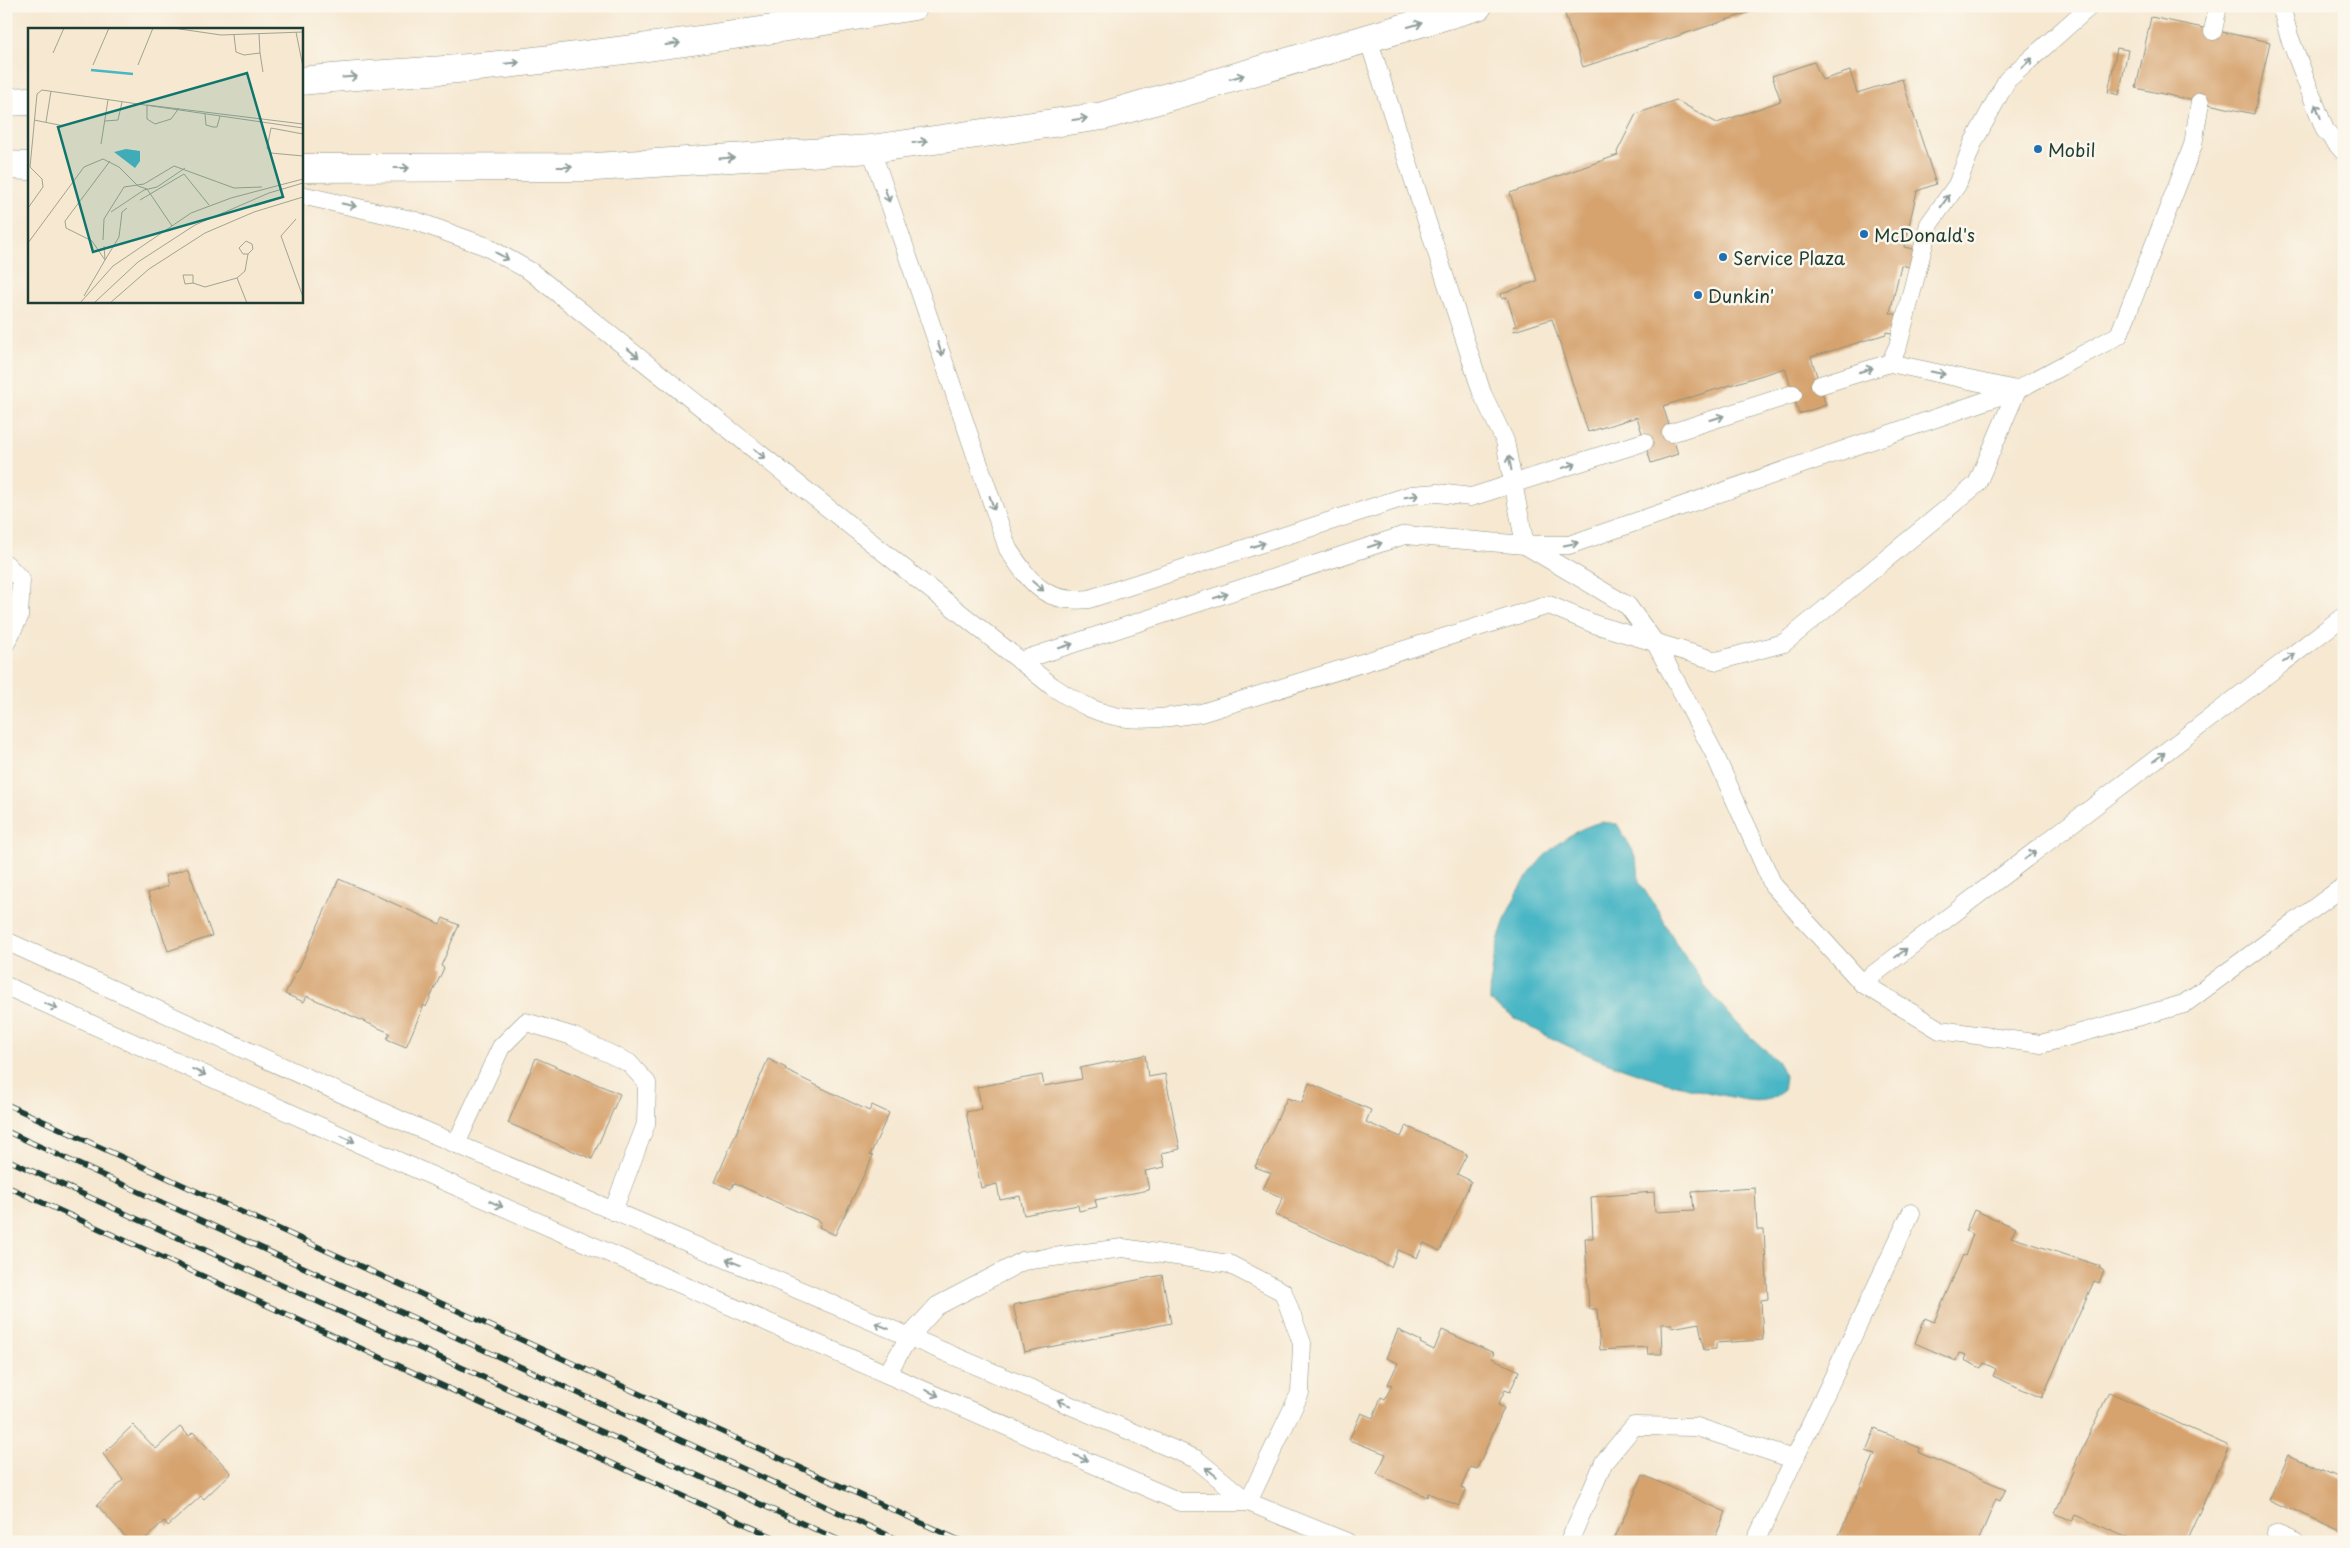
<svg xmlns="http://www.w3.org/2000/svg" width="2350" height="1548" font-family="'Playpen Sans',sans-serif">
<rect width="100%" height="100%" fill="#fbf7ec"/>
<filter id="ink" filterUnits="userSpaceOnUse"><feTurbulence type="fractalNoise" baseFrequency=".02" numOctaves="2"/><feDisplacementMap in="SourceGraphic" scale="10" xChannelSelector="R" yChannelSelector="G"/><feConvolveMatrix kernelMatrix="1 2 1 2 8 2 1 2 1" color-interpolation-filters="sRGB"/></filter>
<filter id="wash" filterUnits="userSpaceOnUse"><feTurbulence type="fractalNoise" baseFrequency=".0096" numOctaves="4" result="noise"/><feDisplacementMap in="SourceGraphic" scale="20" xChannelSelector="R" yChannelSelector="G"/><feGaussianBlur stdDeviation="1.12" result="paint"/><feColorMatrix in="noise" values="0 0 0 0 0 0 0 0 0 0 0 0 0 0 0 0 0 1.4 0 .05"/><feComposite in="paint" operator="in"/></filter>
<g filter="url(#wash)">
<rect width="100%" height="100%" fill="#f6e8d1"/>
<path fill="#49b6c5" stroke="#347a7c" d="M1601,822L1617,824L1633,851L1638,867L1639,882L1659,912L1675,942L1707,989L1743,1030L1778,1062L1785,1076L1783,1091C1779,1094 1774,1097 1770,1099C1753,1104 1734,1097 1717,1094C1643,1080 1551,1046 1490,1001C1490,930 1527,842 1601,822Z"/>
<g id="blocks">
<g fill="#d6a36e">
<path d="M1587,6H1766V7L1583,67L1565,14Z"/>
<path d="M2151,17L2270,42L2254,114L2136,88Z"/>
<path d="M2117,48L2128,50L2119,95L2108,92Z"/>
<path d="M1814,62L1822,80L1850,71L1857,93L1902,79L1936,184L1917,191L1904,247L1917,250L1913,268L1901,265L1890,313L1902,316L1898,334L1886,332V334L1811,357L1826,405L1799,414L1785,368L1663,406L1678,454L1651,463L1637,417L1588,432L1552,319L1514,331L1513,327L1516,326L1507,297L1502,299L1501,294L1537,281L1510,193L1618,155L1617,152L1636,114L1676,100L1717,123L1781,101L1772,76Z"/>
<path d="M188,868L212,936L168,951L148,893L168,886L165,876Z"/>
<path d="M339,879L440,924L443,918L459,925L441,966L444,968L426,1007L424,1005L406,1047L387,1039L390,1033L307,996L304,1002L285,994L296,971L297,972Z"/>
<path d="M1145,1055L1148,1077L1165,1074L1180,1149L1162,1153L1165,1167L1145,1171L1149,1190L1095,1200L1097,1207L1079,1211L1078,1205L1024,1215L1020,1196L1000,1200L997,1184L981,1188L966,1112L982,1109L977,1087L1042,1075L1044,1086L1082,1079L1080,1068Z"/>
<path d="M536,1058L620,1094L592,1159L508,1123Z"/>
<path d="M768,1059L786,1068L785,1070L869,1111L872,1105L889,1113L870,1155L873,1156L835,1235L819,1227L821,1222L734,1183L731,1189L715,1182Z"/>
<path d="M1309,1083L1371,1110L1366,1122L1401,1137L1406,1126L1467,1154L1457,1174L1471,1181L1440,1251L1424,1243L1417,1258L1398,1250L1391,1267L1275,1215L1283,1198L1263,1189L1271,1173L1255,1167L1287,1098L1302,1103Z"/>
<path d="M1755,1188L1757,1230H1764L1768,1299L1761,1300L1763,1340L1716,1343V1349L1704,1350L1699,1323L1672,1328V1324H1661L1662,1354H1648L1647,1347L1600,1350L1597,1309H1589L1585,1238H1593L1591,1197L1654,1192L1655,1212L1694,1210L1692,1192Z"/>
<path d="M1974,1210L2016,1228L2011,1237L2100,1266L2099,1268L2104,1271L2099,1283L2094,1281L2042,1398L1993,1376L1996,1369L1984,1363L1981,1368L1964,1360L1966,1355L1959,1353L1956,1361L1915,1343L1925,1318L1934,1322L1963,1255L1965,1256L1973,1234L1965,1231Z"/>
<path d="M1162,1275L1171,1323L1024,1352L1013,1305Z"/>
<path d="M1398,1330L1421,1341L1420,1343L1434,1350L1442,1330L1494,1353L1492,1358L1519,1371L1510,1392L1505,1390L1498,1405L1504,1408L1477,1469L1470,1467L1461,1488L1466,1490L1459,1506L1428,1493L1427,1497L1377,1474L1386,1454L1349,1440L1361,1413L1373,1418L1381,1397L1385,1399L1392,1385L1388,1384L1398,1363L1386,1358Z"/>
<path d="M2109,1392L2229,1446L2186,1542H2137L2075,1515L2072,1521L2055,1513L2073,1472L2072,1470Z"/>
<path d="M133,1425L156,1449L180,1427L189,1436L193,1432L231,1473L204,1499L201,1496L168,1526L164,1521L142,1542H130L97,1505L123,1480L103,1454Z"/>
<path d="M1875,1429L1920,1448L1919,1453L2006,1489L2000,1501L1996,1499L1978,1542H1836L1875,1454L1866,1451Z"/>
<path d="M2289,1455L2344,1480V1533L2269,1500Z"/>
<path d="M1643,1475L1726,1512L1713,1542H1613Z"/>
</g>
</g>
</g>
<g filter="url(#ink)">
<use href="#blocks" fill-opacity="0" stroke="#8a9282" stroke-width="1"/>
<g fill="none" stroke-linecap="round" stroke-linejoin="round">
<g stroke="#8a9282" stroke-width="19">
<g id="lane">
<path d="M2281,6L2289,36L2325,130L2344,152"/>
<path d="M2213,31L2218,6"/>
<path d="M1368,38L1482,393L1505,441L1525,545L1628,606L1656,644L1714,753L1773,885L1862,983L1940,1030L2041,1044L2184,1004L2344,886"/>
<path d="M871,149L1008,549C1031,583 1044,604 1089,599L1411,495L1438,493L1471,497L1644,442"/>
<path d="M301,195L416,221L485,246L530,271L1052,686C1109,725 1136,722 1201,713L1549,605L1594,624L1717,661L1784,643L1977,484L2017,390L2119,335L2193,145L2200,102"/>
<path d="M1890,363L2016,390"/>
<path d="M1820,385L1890,363L1898,346L1929,224L1957,185L1973,143L2007,80L2090,6"/>
<path d="M1671,433L1793,394"/>
<path d="M6,564L21,580L19,617L6,643"/>
<path d="M1020,661L1405,535L1525,545H1569L2017,390"/>
<path d="M6,941L400,1120L1196,1459L1248,1502L1347,1542"/>
<path d="M1862,983L2344,616"/>
<path d="M6,986L382,1154L1180,1502H1248"/>
<path d="M456,1144L501,1047L526,1022L572,1036L629,1063L647,1083L646,1124L613,1211"/>
<path d="M887,1374L909,1337L937,1306L1023,1261L1123,1248L1229,1264L1283,1292L1302,1343L1300,1393L1248,1502"/>
<path d="M2276,1534L2295,1542"/>
<path d="M1569,1542L1604,1462L1634,1426L1697,1427L1793,1459"/>
<path d="M1755,1542L1911,1213"/>
</g>
</g>
<g stroke="#8a9282" stroke-width="29">
<g id="highway">
<path d="M301,81C357,75 412,73 468,68C617,53 766,32 914,6"/>
<path d="M6,102L29,101"/>
<path d="M6,165L29,166"/>
<path d="M301,168L595,167L871,149L1103,116L1478,6"/>
</g>
</g>
<use href="#lane" stroke="#fff" stroke-width="18"/>
<use href="#highway" stroke="#fff" stroke-width="28"/>
<g stroke="#1f3d34" stroke-width="5.5">
<g id="rail">
<path d="M6,1104L963,1542"/>
<path d="M6,1131L903,1542"/>
<path d="M6,1159L843,1542"/>
<path d="M6,1186L784,1542"/>
</g>
</g>
<use href="#rail" stroke="#fbf7ec" stroke-width="4" stroke-dasharray="11" stroke-linecap="butt"/>
</g>
<defs><path id="oneway-shaft" d="M-6 0H5M1.5-3L5.5 0L1.5 3" fill="none" stroke-width="1.6" stroke-linecap="round" stroke-linejoin="round" transform="scale(1.25)"/></defs>
<g stroke="#8f9e9a">
<use href="#oneway-shaft" transform="translate(1415 25) rotate(-16)"/>
<use href="#oneway-shaft" transform="translate(673 44) rotate(-8)"/>
<use href="#oneway-shaft" transform="translate(512 63) rotate(-6)"/>
<use href="#oneway-shaft" transform="translate(2027 63) rotate(-42)"/>
<use href="#oneway-shaft" transform="translate(350 77) rotate(-4)"/>
<use href="#oneway-shaft" transform="translate(1237 77) rotate(-16)"/>
<use href="#oneway-shaft" transform="translate(2318 111) rotate(-111)"/>
<use href="#oneway-shaft" transform="translate(1080 119) rotate(-8)"/>
<use href="#oneway-shaft" transform="translate(920 142) rotate(-8)"/>
<use href="#oneway-shaft" transform="translate(727 158) rotate(-4)"/>
<use href="#oneway-shaft" transform="translate(565 167)"/>
<use href="#oneway-shaft" transform="translate(402 168)"/>
<use href="#oneway-shaft" transform="translate(887 195) rotate(71)"/>
<use href="#oneway-shaft" transform="translate(1945 201) rotate(-55)"/>
<use href="#oneway-shaft" transform="translate(349 205) rotate(12)"/>
<use href="#oneway-shaft" transform="translate(502 256) rotate(28)"/>
<use href="#oneway-shaft" transform="translate(940 349) rotate(71)"/>
<use href="#oneway-shaft" transform="translate(633 353) rotate(39)"/>
<use href="#oneway-shaft" transform="translate(1866 370) rotate(-17)"/>
<use href="#oneway-shaft" transform="translate(1938 373) rotate(12)"/>
<use href="#oneway-shaft" transform="translate(1717 418) rotate(-18)"/>
<use href="#oneway-shaft" transform="translate(760 454) rotate(39)"/>
<use href="#oneway-shaft" transform="translate(1510 463) rotate(-101)"/>
<use href="#oneway-shaft" transform="translate(1569 466) rotate(-18)"/>
<use href="#oneway-shaft" transform="translate(1412 496) rotate(-10)"/>
<use href="#oneway-shaft" transform="translate(992 503) rotate(71)"/>
<use href="#oneway-shaft" transform="translate(1571 544) rotate(-11)"/>
<use href="#oneway-shaft" transform="translate(1258 545) rotate(-18)"/>
<use href="#oneway-shaft" transform="translate(1375 545) rotate(-18)"/>
<use href="#oneway-shaft" transform="translate(1038 586) rotate(40)"/>
<use href="#oneway-shaft" transform="translate(1221 596) rotate(-18)"/>
<use href="#oneway-shaft" transform="translate(1066 646) rotate(-18)"/>
<use href="#oneway-shaft" transform="translate(2289 658) rotate(-37)"/>
<use href="#oneway-shaft" transform="translate(2159 757) rotate(-37)"/>
<use href="#oneway-shaft" transform="translate(2030 855) rotate(-37)"/>
<use href="#oneway-shaft" transform="translate(1901 953) rotate(-37)"/>
<use href="#oneway-shaft" transform="translate(51 1006) rotate(24)"/>
<use href="#oneway-shaft" transform="translate(199 1072) rotate(24)"/>
<use href="#oneway-shaft" transform="translate(348 1139) rotate(24)"/>
<use href="#oneway-shaft" transform="translate(496 1204) rotate(24)"/>
<use href="#oneway-shaft" transform="translate(733 1262) rotate(-157)"/>
<use href="#oneway-shaft" transform="translate(882 1326) rotate(-157)"/>
<use href="#oneway-shaft" transform="translate(932 1393) rotate(24)"/>
<use href="#oneway-shaft" transform="translate(1064 1403) rotate(-157)"/>
<use href="#oneway-shaft" transform="translate(1081 1458) rotate(24)"/>
<use href="#oneway-shaft" transform="translate(1211 1472) rotate(-141)"/>
</g>
</g>
<g fill="#1f6fb2" stroke="#fbf7ec" stroke-width="2">
<circle cx="2038" cy="149" r="5"/>
<circle cx="1864" cy="234" r="5"/>
<circle cx="1723" cy="257" r="5"/>
<circle cx="1698" cy="295" r="5"/>
</g>
<g text-anchor="middle" dominant-baseline="central" stroke-width="5" stroke-linejoin="round" paint-order="stroke">
<g font-size="18" fill="#1f3d34" stroke="#fbf7ec" text-anchor="start">
<text x="2048" y="149">Mobil</text>
<text x="1874" y="234">McDonald's</text>
<text x="1733" y="257">Service Plaza</text>
<text x="1708" y="295">Dunkin'</text>
</g>
</g>
<g transform="translate(28 28)">
<rect width="275" height="275" fill="#f6e8d1"/>
<path d="M98,121L112,123V133L107,140L86,124Z" fill="#49b6c5"/>
<path fill="none" stroke="#49b6c5" stroke-width="2.5" d="M63,42L105,46"/>
<path fill="none" stroke="#a0a492" stroke-width="1" d="M145,0L193,7L275,4M268,4L275,39M206,7L208,24L216,27L232,25L231,6M25,25L36,0M232,25L235,44M65,37L81,0M110,37L125,0M119,77L275,96M119,77V91L127,96L143,91L151,80M177,86L178,97L185,99H189L192,88M6,92L36,98M77,93L90,92L94,74M18,94L23,63M275,106L243,100L239,120L243,125L275,128M73,116L80,72M82,133L37,193L38,200L64,213L77,232L91,209L94,184L99,180M112,172L156,146L181,177M0,180L15,159L14,151L2,139L9,66L14,62L275,100M83,184L116,162L129,159L157,140M268,191L253,208L275,269M75,212L76,191L96,159L116,156L146,138L206,160L234,159M0,215L56,139L75,131L91,139L110,158L119,161L144,198M209,250L217,243L220,226L225,221L224,216L218,213L211,220L215,226H220M165,255V247H155L157,256L165,255L177,259L209,250L219,275M56,268L77,232L76,218M52,275L85,238L163,185L203,170L275,151M66,275L110,234L167,197L241,165L275,155M82,275L121,241L177,205L226,184L275,169"/>
<path fill="#0f766e" fill-opacity="0.15" stroke="#0f766e" stroke-width="2.5" d="M219,45L255,169L65,224L30,99Z"/>
<rect width="275" height="275" fill="none" stroke="#1f3d34" stroke-width="2.5"/>
</g>
<rect width="2350" height="1548" fill="none" stroke="#fbf7ec" stroke-width="25"/>
</svg>
